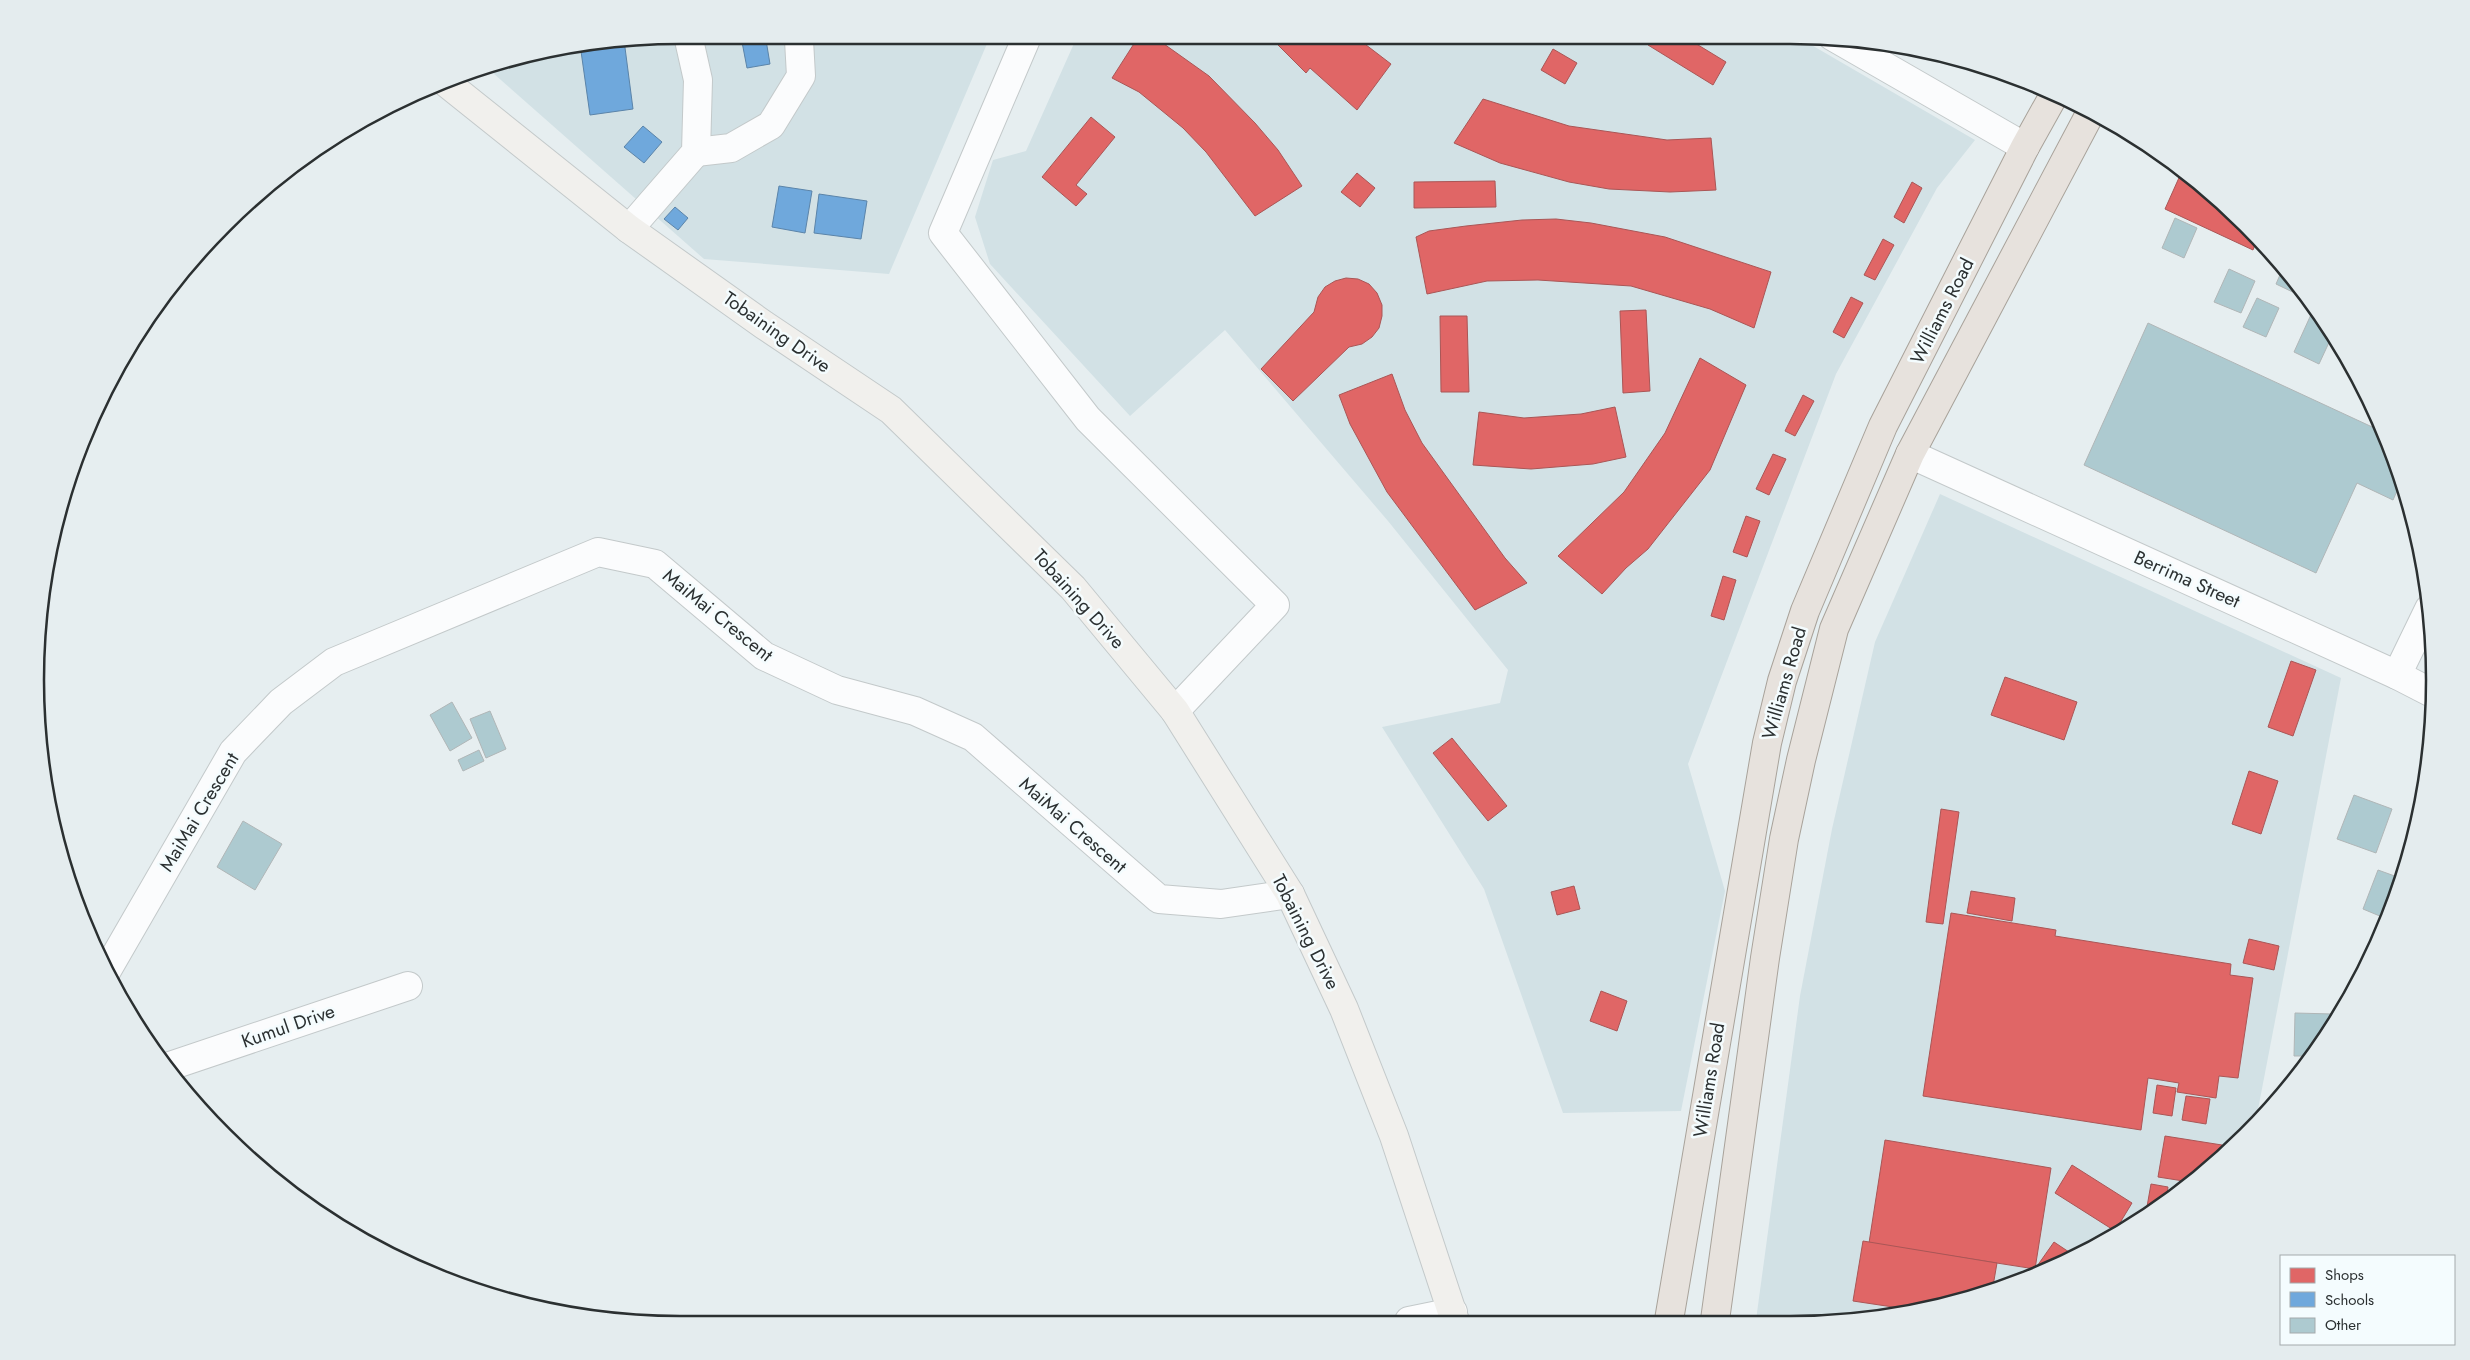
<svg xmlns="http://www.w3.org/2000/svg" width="2470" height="1360" font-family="Jost,sans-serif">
<rect width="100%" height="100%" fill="#e6eef0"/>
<g fill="#d2e1e5">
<path d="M1796,36L1975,140L1937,188L1836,374L1688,764L1725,891L1681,1111L1563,1113L1484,889L1382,727L1500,703L1508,670L1388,521L1225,330L1130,416L990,264L975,217L993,160L1026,151L1076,39Z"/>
<path d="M989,39L889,274L704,259L485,66L596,41Z"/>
<path d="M1940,494L2341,678L2255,1125L2246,1136L2148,1216L1998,1291L1874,1320H1756L1800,996L1832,829L1875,642Z"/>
</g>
<g fill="#e06666" stroke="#aa5656">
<path d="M1653,37H1685L1726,62L1713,85L1648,45Z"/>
<path d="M1271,38H1357L1391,64L1357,110L1310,68L1306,73Z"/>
<path d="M1137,39H1157L1209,76L1255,123L1278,150L1302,186L1255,216L1206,152L1183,128L1139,92L1112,78Z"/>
<path d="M1553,49L1577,63L1565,84L1541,70Z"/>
<path d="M1483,99L1569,126L1667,140L1711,138L1716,190L1670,192L1609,189L1569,182L1500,163L1454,143Z"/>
<path d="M1091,117L1115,137L1076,185L1087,194L1076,206L1042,177Z"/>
<path d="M2182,171L2215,195L2257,240L2253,250L2165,209Z"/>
<path d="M1357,173L1375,188L1360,207L1341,192Z"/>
<path d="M1495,181L1496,207L1414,208V182Z"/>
<path d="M1912,182L1922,188L1904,223L1894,217Z"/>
<path d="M1556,219L1591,223L1665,237L1771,272L1754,328L1710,309L1631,286L1538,280L1487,281L1427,294L1416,237L1429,231L1466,226L1522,220Z"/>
<path d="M1883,239L1894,245L1875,280L1864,275Z"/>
<path d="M1346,278L1358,279L1369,284L1377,293L1382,305V316L1379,328L1372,337L1362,344L1349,347L1293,401L1261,369L1314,312L1318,297L1325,287L1335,281Z"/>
<path d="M1851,297L1863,303L1844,338L1833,332Z"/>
<path d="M1646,310L1650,391L1623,393L1620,311Z"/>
<path d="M1440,316H1467L1469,392H1441Z"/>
<path d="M1700,358L1746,385L1710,470L1648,549L1626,568L1602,594L1558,556L1624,492L1665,433Z"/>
<path d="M1392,374L1405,410L1422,443L1505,558L1527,583L1475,610L1387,492L1350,424L1339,395Z"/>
<path d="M1803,395L1814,401L1795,436L1785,431Z"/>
<path d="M1615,407L1626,457L1593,464L1531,469L1473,465L1479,412L1524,418L1581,414Z"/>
<path d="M1773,454L1786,459L1769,495L1756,489Z"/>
<path d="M1746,516L1760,521L1747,557L1733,552Z"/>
<path d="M1723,576L1736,580L1724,620L1711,616Z"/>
<path d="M2291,661L2316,670L2293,736L2268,727Z"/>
<path d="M2005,677L2077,702L2064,740L1991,715Z"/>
<path d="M1452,738L1507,806L1488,821L1433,753Z"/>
<path d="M2249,771L2278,781L2261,834L2232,824Z"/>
<path d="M1941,809L1959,812L1943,924L1926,922Z"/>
<path d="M1574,886L1580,909L1557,915L1551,892Z"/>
<path d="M1971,891L2015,898L2012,921L1967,913Z"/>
<path d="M1951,913L2056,930L2055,936L2231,964L2230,975L2253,978L2238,1078L2219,1076L2216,1098L2177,1092L2179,1083L2148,1078L2141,1130L1923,1096Z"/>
<path d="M2249,939L2279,946L2274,970L2243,963Z"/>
<path d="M1601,991L1627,1001L1617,1031L1590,1021Z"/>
<path d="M2157,1085L2176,1088L2172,1116L2153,1113Z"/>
<path d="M2186,1096L2210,1099L2206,1124L2182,1120Z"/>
<path d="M2165,1136L2222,1145L2220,1158L2190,1182L2158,1177Z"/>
<path d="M1885,1140L2051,1168L2035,1269L1869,1243Z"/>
<path d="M2072,1165L2132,1203L2115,1231L2055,1193Z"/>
<path d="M2151,1184L2168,1187L2166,1202L2145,1218Z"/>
<path d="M1863,1241L1997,1263L1992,1292L1913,1310L1853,1301Z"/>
<path d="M2054,1242L2072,1254L2038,1271L2035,1269Z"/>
</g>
<g fill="#6fa8dc" stroke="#5b84a9">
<path d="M624,40L633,109L590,115L580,44L596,41Z"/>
<path d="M756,40H766L770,64L747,68L742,42Z"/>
<path d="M643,126L662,142L644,163L624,147Z"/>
<path d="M779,186L812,191L805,233L772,227Z"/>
<path d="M819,194L867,201L861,239L814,233Z"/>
<path d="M675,207L688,218L678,230L664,219Z"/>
</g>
<g fill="#adcad0" stroke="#b0b6b7">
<path d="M2175,218L2197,228L2184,258L2162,248Z"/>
<path d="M2283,268L2302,288L2306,295L2305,298L2276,284Z"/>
<path d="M2229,269L2255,281L2241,313L2214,302Z"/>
<path d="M2257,298L2279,308L2266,337L2243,327Z"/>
<path d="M2314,308L2332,336L2319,364L2294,352Z"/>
<path d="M2148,323L2383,432L2401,482L2393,500L2357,483L2316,573L2084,465Z"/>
<path d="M452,702L472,738L450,751L430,715Z"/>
<path d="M490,711L506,749L486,758L470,719Z"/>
<path d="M479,750L484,761L463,771L458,760Z"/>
<path d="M2354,795L2392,809L2376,853L2337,839Z"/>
<path d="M243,821L282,844L255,890L217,867Z"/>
<path d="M2378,870L2403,879L2387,919L2363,909Z"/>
<path d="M2295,1013L2333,1014V1023L2307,1056H2294Z"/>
</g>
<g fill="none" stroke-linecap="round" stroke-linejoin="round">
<g stroke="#c3c9ca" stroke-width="30">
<g id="street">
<path d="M1832,36L2025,147"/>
<path d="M1026,39L943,233L1088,419L1275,605L1175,711"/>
<path d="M696,152L731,148L771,125L801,76L799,40"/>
<path d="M629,229L696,152L698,80L689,40"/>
<path d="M1910,454L2397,675L2429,609"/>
<path d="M2397,675L2432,693"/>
<path d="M106,972L233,752L281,702L334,662L598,552L655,564L764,656L837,690L915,711L973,737L1159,899L1221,904L1290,894"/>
<path d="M167,1067L408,986"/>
<path d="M1409,1321L1453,1312"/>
</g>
</g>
<g stroke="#c3c9ca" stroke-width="30">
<path id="secondary" d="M444,81L629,229L764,325L891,410L1073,588L1175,711L1290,894L1344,1009L1394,1136L1455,1321"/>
</g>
<g stroke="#a8a29a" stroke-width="30">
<g id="primary">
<path d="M1669,1320L1767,743L1782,681L1805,611L1883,426L2025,147L2054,95"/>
<path d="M1715,1320L1765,958L1784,839L1801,760L1834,629L1910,454L2091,112"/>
</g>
</g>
<use href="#street" stroke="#fbfcfd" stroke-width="28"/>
<use href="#secondary" stroke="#f1f0ed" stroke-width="28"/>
<use href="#primary" stroke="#e7e2dd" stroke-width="28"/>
</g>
<g text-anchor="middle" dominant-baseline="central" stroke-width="5" stroke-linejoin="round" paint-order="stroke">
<g font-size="19" fill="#2b3031" stroke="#f4fcfe">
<text transform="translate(1942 311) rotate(-63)">Williams Road</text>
<text transform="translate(777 332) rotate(35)">Tobaining Drive</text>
<text transform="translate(2187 579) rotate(24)">Berrima Street</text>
<text transform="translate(1079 599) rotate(48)">Tobaining Drive</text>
<text transform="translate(718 615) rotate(39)">MaiMai Crescent</text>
<text transform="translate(1784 683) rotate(-74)">Williams Road</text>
<text transform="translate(199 812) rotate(-59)">MaiMai Crescent</text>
<text transform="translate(1073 825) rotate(41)">MaiMai Crescent</text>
<text transform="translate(1306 932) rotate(63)">Tobaining Drive</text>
<text transform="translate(288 1026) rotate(-19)">Kumul Drive</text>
<text transform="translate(1709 1080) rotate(-81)">Williams Road</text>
</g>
</g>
<path d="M0 0H2470V1360H0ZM680 44H1790A636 636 0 0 1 2426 680V680A636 636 0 0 1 1790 1316H680A636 636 0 0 1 44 680V680A636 636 0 0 1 680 44Z" fill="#e4ecee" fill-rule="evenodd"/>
<path fill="none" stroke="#2b3031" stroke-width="2.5" d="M680 44H1790A636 636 0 0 1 2426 680V680A636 636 0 0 1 1790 1316H680A636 636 0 0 1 44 680V680A636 636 0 0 1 680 44Z"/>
<rect x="2280" y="1255" width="175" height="90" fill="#f4fcfe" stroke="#a4aaac"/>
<rect x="2290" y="1268" width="25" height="15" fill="#e06666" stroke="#a4aaac"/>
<text x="2325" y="1280" font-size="15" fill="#2b3031">Shops</text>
<rect x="2290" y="1292" width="25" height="15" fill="#6fa8dc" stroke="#a4aaac"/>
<text x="2325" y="1305" font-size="15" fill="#2b3031">Schools</text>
<rect x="2290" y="1318" width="25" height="15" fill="#adcad0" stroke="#a4aaac"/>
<text x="2325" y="1330" font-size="15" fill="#2b3031">Other</text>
</svg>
